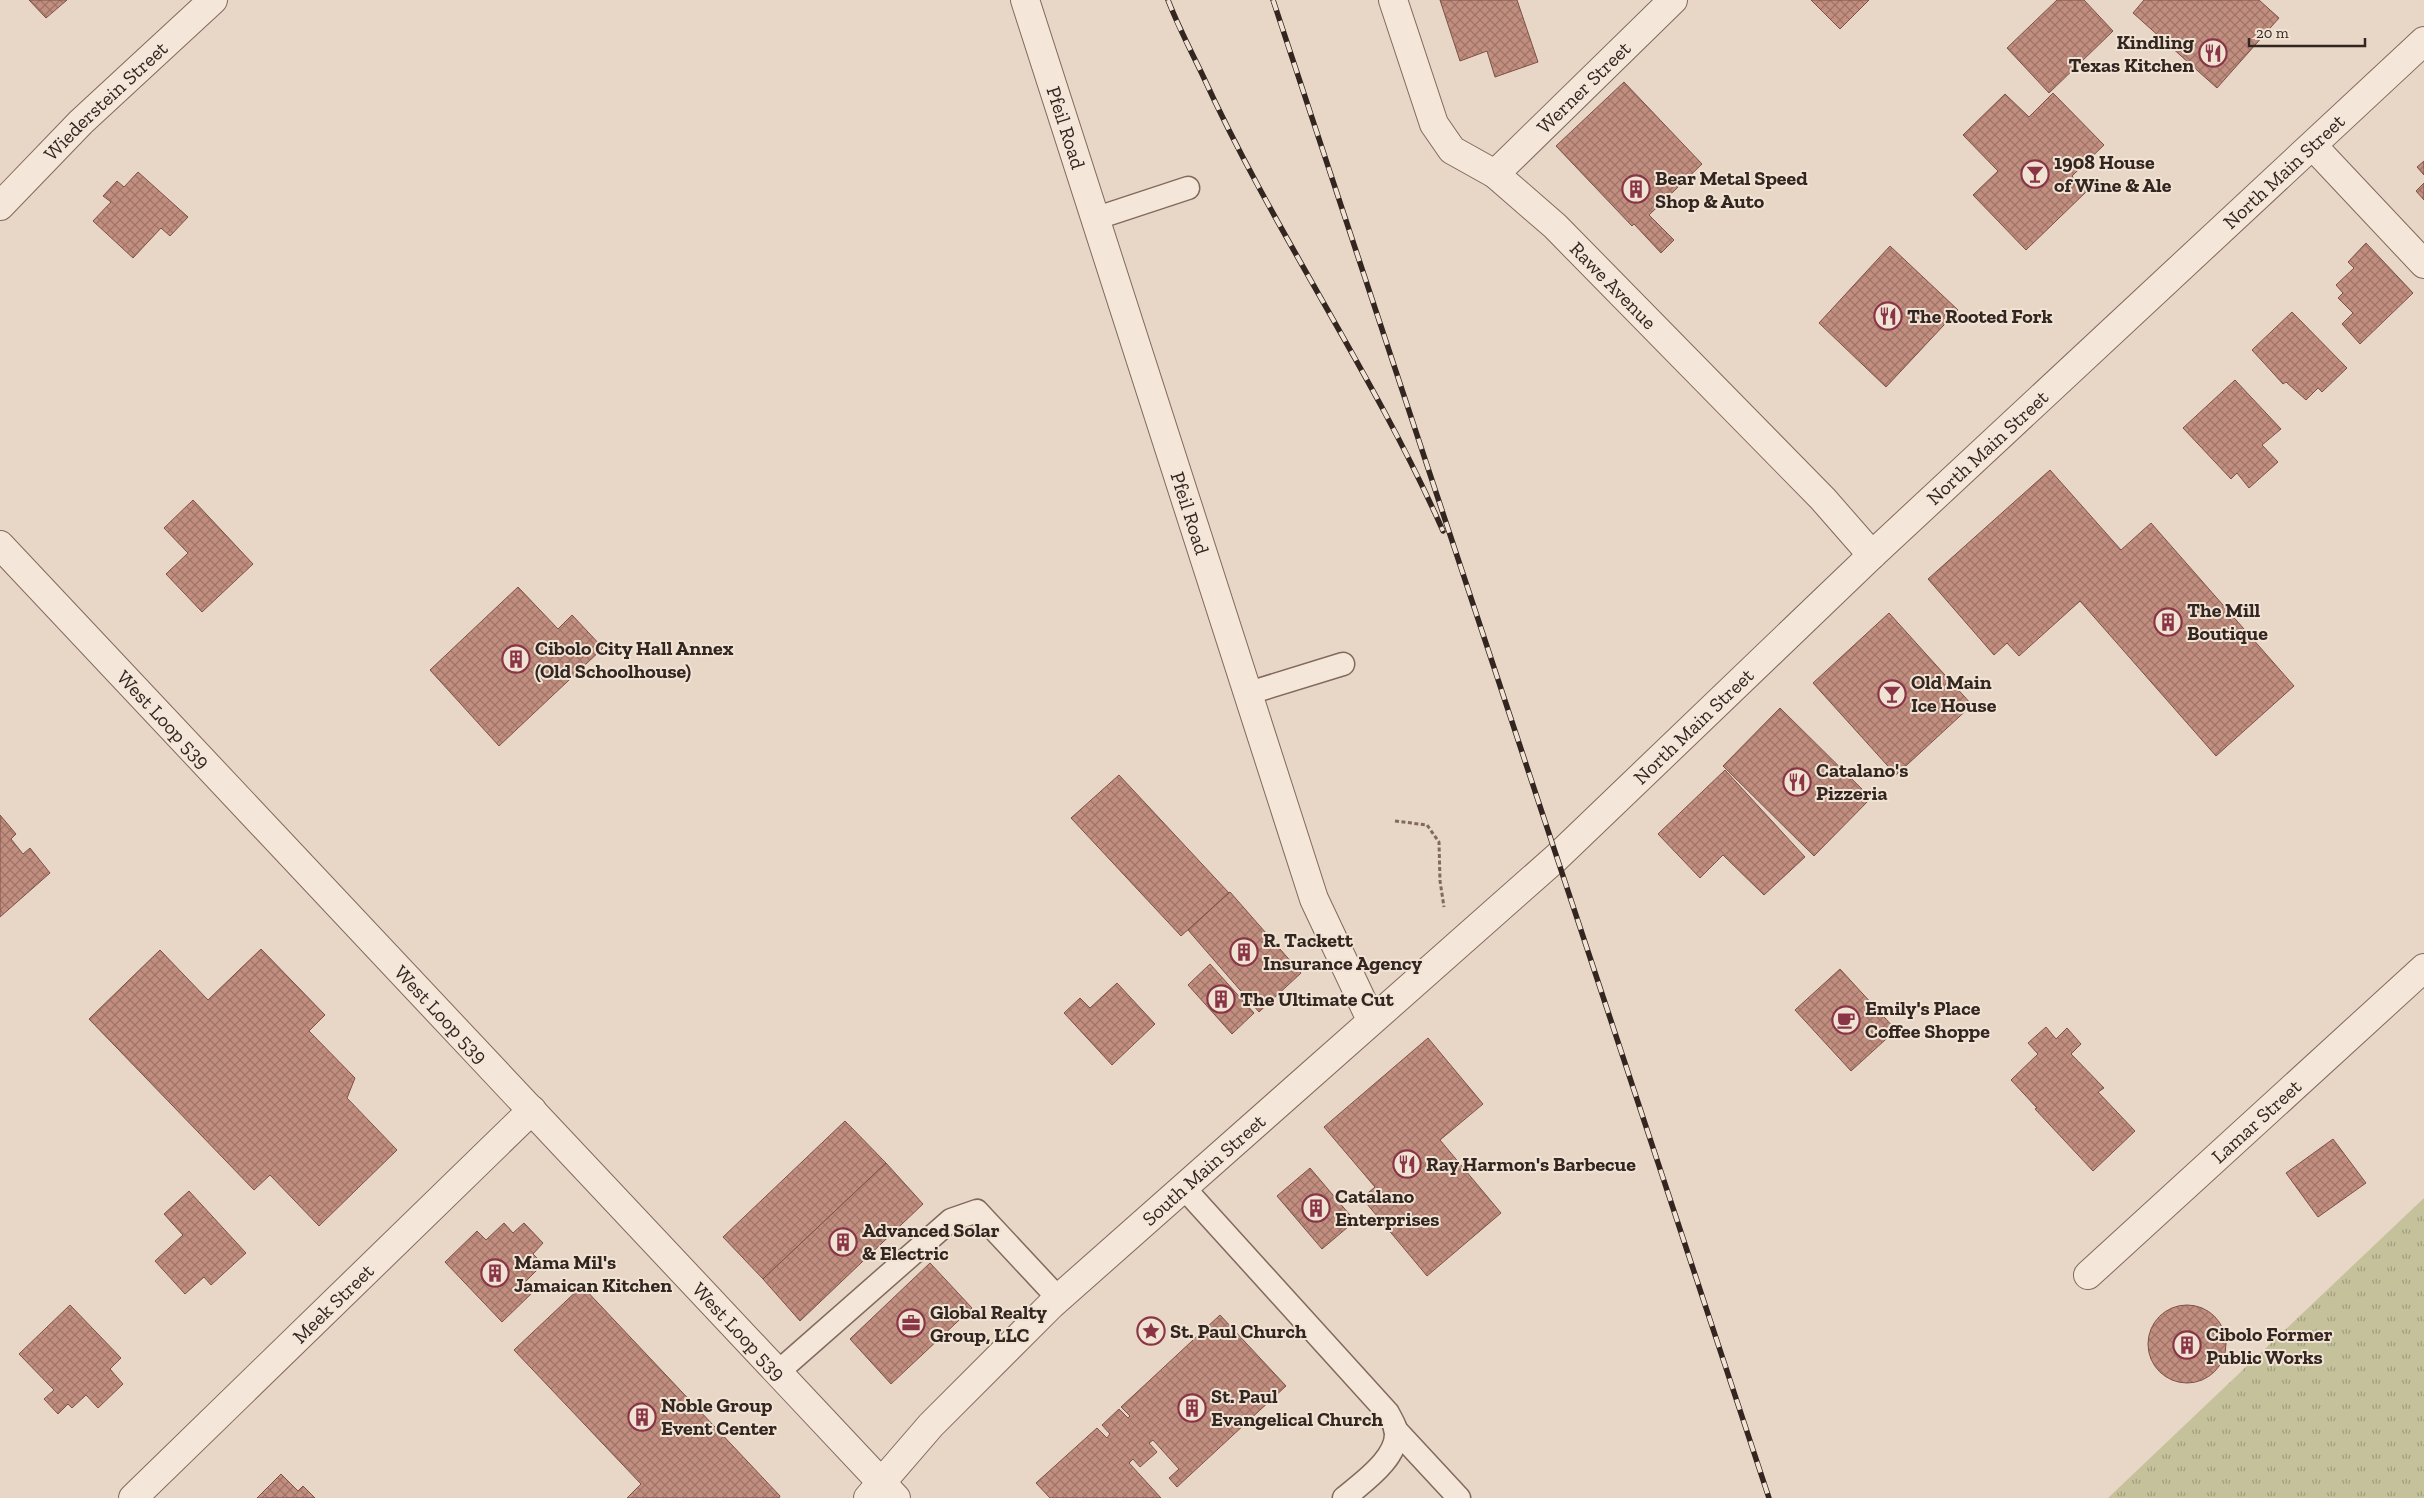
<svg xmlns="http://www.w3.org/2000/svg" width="2424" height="1498" font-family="'Zilla Slab',serif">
<defs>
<pattern id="grass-tufts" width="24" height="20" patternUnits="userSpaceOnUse" patternTransform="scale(1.25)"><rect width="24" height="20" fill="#c5c29b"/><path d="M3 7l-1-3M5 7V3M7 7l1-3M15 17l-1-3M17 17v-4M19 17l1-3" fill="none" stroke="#a19d7e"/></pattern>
<pattern id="building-cross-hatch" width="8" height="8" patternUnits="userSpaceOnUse" patternTransform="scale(1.25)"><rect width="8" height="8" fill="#c28e80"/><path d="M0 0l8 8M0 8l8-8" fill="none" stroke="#9e7468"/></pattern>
</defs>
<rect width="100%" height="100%" fill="#e8d7c6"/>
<path fill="url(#grass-tufts)" d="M2424,1198V1498H2108Z"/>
<g fill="url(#building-cross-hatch)" stroke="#7e5146">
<path d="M29,0H67L46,18Z"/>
<path d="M1440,0H1517L1538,62L1495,77L1487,51L1460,61Z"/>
<path d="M1811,0H1869L1840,29Z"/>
<path d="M2057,0H2084L2113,31L2049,93L2007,48Z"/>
<path d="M2144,0H2259L2279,18L2217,88L2133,13Z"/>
<path d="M1624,82L1702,164L1649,215L1674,240L1661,253L1634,224L1632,226L1556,146Z"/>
<path d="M2053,93L2104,145L2072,176L2087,191L2026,250L1973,195L1998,171L1963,135L2005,94L2029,117Z"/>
<path d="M2424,161V175L2417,167Z"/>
<path d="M138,172L188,217L170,236L161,228L133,258L93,221L111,202L103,196L117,181L124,187Z"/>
<path d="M2424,183V200L2416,191Z"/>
<path d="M2366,243L2413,293L2360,344L2342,324L2353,313L2338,298L2343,293L2336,285L2354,268L2348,262Z"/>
<path d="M1890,246L1958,310L1886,387L1819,323Z"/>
<path d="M2292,312L2347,368L2322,392L2318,388L2306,400L2286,382L2283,384L2252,350Z"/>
<path d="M2235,380L2281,429L2262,445L2278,462L2249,488L2237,473L2231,479L2183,428Z"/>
<path d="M2050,470L2121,550L2151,523L2294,686L2216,756L2080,601L2019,656L2007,643L1994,655L1928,579Z"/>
<path d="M193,500L253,564L202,612L166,574L188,553L164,528Z"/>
<path d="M518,587L558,629L572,615L603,648L499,746L430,670Z"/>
<path d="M1889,613L1972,705L1896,775L1813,683Z"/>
<path d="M1780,708L1871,798L1814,856L1723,766Z"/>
<path d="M1725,770L1805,857L1764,895L1723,855L1700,878L1658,834Z"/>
<path d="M1119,775L1229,893L1181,936L1071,818Z"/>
<path d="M0,815L16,834L11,839L23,854L30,848L50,873L0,917Z"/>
<path d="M1230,892L1301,973L1259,1012L1188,930Z"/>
<path d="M261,949L325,1015L309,1031L355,1078L347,1098L397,1150L319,1226L270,1175L254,1190L89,1019L160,950L208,1000Z"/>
<path d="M1210,964L1254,1013L1232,1034L1188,985Z"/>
<path d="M1840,969L1896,1030L1851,1071L1795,1010Z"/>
<path d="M1117,983L1155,1024L1112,1065L1064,1013L1080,998L1090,1008Z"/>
<path d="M2046,1027L2056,1039L2067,1028L2081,1044L2071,1054L2104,1088L2098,1092L2135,1131L2093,1171L2035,1109L2037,1108L2011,1080L2038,1054L2028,1043Z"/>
<path d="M1428,1038L1483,1104L1440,1140L1501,1213L1427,1276L1362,1198L1375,1187L1324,1127Z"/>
<path d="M845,1121L886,1163L763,1279L723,1237Z"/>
<path d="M2333,1139L2366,1183L2318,1217L2286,1173Z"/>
<path d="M886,1163L923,1204L800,1321L763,1279Z"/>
<path d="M1310,1168L1355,1221L1322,1249L1277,1196Z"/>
<path d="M189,1191L246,1253L211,1285L204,1277L185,1294L155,1261L183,1235L164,1214Z"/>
<path d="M504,1223L513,1233L524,1223L543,1243L533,1254L543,1264L525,1282L534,1291L502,1322L445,1262L477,1231L486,1240Z"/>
<path d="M930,1263L972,1308L891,1384L850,1339Z"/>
<path d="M582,1286L780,1496L779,1498H627L641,1484L514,1350Z"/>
<circle cx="2187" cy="1344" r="39"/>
<path d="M70,1305L121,1358L110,1369L123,1384L98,1408L86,1395L72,1408L68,1404L58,1414L44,1399L54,1390L19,1354Z"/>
<path d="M1220,1315L1286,1386L1177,1487L1169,1478L1179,1469L1153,1440L1149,1443L1157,1452L1140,1467L1133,1459L1129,1463L1161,1498H1050L1036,1483L1097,1428L1107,1438L1110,1434L1102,1425L1119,1409L1128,1418L1130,1416L1121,1407Z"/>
<path d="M281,1474L298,1491L303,1486L315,1498H257Z"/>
</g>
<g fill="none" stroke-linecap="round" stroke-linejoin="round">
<g stroke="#81695e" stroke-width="25">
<g id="service">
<path d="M1097,218L1188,188"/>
<path d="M1249,693L1343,664"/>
<path d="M1184,1188L1388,1413C1390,1417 1393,1422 1395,1427C1403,1455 1362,1483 1344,1498"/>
<path d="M778,1372L951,1220L977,1211L1059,1299"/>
<path d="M1395,1429L1459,1498"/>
</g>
</g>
<g stroke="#81695e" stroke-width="30">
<g id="minor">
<path id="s1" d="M1025,0L1314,899L1371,1020"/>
<path id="s2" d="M1393,0L1434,124L1452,150L1495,174L1555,226L1823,499L1872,555"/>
<path d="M2313,146L2424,264"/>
<path id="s3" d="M1495,174L1673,0"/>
<path id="s4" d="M0,206L81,122L213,0"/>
<path id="s5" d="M0,545L896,1498"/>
<path id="s6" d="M2088,1275L2424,968"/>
<path id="s7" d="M133,1498L532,1110"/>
</g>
</g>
<g stroke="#81695e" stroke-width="30">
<g id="tertiary">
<path id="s8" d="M868,1498L931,1425L1051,1305L1556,858L1872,555L2424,41"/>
</g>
</g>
<path stroke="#81695e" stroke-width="3" stroke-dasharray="4 2.5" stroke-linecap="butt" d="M1395,821L1427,825L1439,842L1440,881L1444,907"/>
<use href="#service" stroke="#f4e6d8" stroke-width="22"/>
<use href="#minor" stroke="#f4e6d8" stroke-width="28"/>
<use href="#tertiary" stroke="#f4e6d8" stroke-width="28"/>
<g stroke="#332520" stroke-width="5.5">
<g id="rail">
<path d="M1168,0C1178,26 1191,51 1203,76C1274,232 1374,374 1443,531"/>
<path d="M1273,0L1769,1498"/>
</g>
</g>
<use href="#rail" stroke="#f1e3d4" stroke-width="4" stroke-dasharray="11" stroke-linecap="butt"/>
</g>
<defs>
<g id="restaurant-ring" transform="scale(1.4375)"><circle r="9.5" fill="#f1e3d4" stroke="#893546" stroke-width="1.5"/><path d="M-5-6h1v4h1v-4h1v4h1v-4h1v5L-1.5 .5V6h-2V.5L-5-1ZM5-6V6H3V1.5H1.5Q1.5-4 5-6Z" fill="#893546"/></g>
<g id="bar-ring" transform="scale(1.4375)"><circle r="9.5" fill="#f1e3d4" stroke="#893546" stroke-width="1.5"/><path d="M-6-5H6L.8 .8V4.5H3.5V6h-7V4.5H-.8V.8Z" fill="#893546"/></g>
<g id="building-ring" transform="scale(1.4375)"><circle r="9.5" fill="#f1e3d4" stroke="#893546" stroke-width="1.5"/><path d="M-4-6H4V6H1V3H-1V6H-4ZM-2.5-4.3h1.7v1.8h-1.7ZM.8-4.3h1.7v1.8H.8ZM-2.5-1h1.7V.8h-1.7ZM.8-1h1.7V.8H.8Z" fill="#893546"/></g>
<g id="cafe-ring" transform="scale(1.4375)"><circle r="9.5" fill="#f1e3d4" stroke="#893546" stroke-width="1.5"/><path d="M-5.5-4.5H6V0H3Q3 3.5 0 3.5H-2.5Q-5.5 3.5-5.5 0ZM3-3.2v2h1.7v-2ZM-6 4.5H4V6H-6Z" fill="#893546"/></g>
<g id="office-ring" transform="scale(1.4375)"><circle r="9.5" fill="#f1e3d4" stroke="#893546" stroke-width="1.5"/><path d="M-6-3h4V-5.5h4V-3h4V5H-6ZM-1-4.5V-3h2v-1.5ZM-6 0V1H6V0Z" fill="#893546"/></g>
<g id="sight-ring" transform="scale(1.4375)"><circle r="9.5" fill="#f1e3d4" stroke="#893546" stroke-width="1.5"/><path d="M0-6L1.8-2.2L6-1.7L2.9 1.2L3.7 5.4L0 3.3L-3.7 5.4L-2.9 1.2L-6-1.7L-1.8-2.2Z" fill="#893546"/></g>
</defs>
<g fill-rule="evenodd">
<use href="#restaurant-ring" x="2213" y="53"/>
<use href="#bar-ring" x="2035" y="174"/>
<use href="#building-ring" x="1636" y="189"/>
<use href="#restaurant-ring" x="1888" y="316"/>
<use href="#building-ring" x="2168" y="622"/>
<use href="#building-ring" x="516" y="659"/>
<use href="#bar-ring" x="1892" y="694"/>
<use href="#restaurant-ring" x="1797" y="782"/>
<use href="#building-ring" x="1244" y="952"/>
<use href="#building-ring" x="1221" y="999"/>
<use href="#cafe-ring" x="1846" y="1020"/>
<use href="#restaurant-ring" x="1407" y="1164"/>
<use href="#building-ring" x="1316" y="1208"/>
<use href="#building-ring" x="843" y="1242"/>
<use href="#building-ring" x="495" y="1273"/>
<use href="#office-ring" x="911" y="1323"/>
<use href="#sight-ring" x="1151" y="1331"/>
<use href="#building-ring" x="2187" y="1345"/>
<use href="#building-ring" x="1192" y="1408"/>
<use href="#building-ring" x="642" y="1417"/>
</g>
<g text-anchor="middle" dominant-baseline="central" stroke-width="4" stroke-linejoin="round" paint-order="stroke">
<g font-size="20" font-weight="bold" fill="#332520" stroke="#f1e3d4" text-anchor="start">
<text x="2194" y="42" text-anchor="end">Kindling<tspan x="2194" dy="23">Texas Kitchen</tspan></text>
<text x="2054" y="162">1908 House<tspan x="2054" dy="23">of Wine &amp; Ale</tspan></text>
<text x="1655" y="178">Bear Metal Speed<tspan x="1655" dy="23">Shop &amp; Auto</tspan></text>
<text x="1907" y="316">The Rooted Fork</text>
<text x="2187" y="610">The Mill<tspan x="2187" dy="23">Boutique</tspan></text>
<text x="535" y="648">Cibolo City Hall Annex<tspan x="535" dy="23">(Old Schoolhouse)</tspan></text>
<text x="1911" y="682">Old Main<tspan x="1911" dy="23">Ice House</tspan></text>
<text x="1816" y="770">Catalano's<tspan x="1816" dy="23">Pizzeria</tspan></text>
<text x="1263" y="940">R. Tackett<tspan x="1263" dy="23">Insurance Agency</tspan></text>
<text x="1240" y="999">The Ultimate Cut</text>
<text x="1865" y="1008">Emily's Place<tspan x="1865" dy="23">Coffee Shoppe</tspan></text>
<text x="1426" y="1164">Ray Harmon's Barbecue</text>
<text x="1335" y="1196">Catalano<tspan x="1335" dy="23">Enterprises</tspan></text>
<text x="862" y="1230">Advanced Solar<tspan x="862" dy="23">&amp; Electric</tspan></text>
<text x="514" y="1262">Mama Mil's<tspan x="514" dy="23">Jamaican Kitchen</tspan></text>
<text x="930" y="1312">Global Realty<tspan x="930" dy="23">Group, LLC</tspan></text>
<text x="1170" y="1331">St. Paul Church</text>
<text x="2206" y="1334">Cibolo Former<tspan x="2206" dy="23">Public Works</tspan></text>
<text x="1211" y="1396">St. Paul<tspan x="1211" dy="23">Evangelical Church</tspan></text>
<text x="661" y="1405">Noble Group<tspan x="661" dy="23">Event Center</tspan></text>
</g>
<g font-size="20" fill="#332520" stroke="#f1e3d4">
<text stroke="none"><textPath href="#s3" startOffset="124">Werner Street</textPath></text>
<text stroke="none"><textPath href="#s4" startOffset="149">Wiederstein Street</textPath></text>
<text stroke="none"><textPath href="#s1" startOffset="134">Pfeil Road</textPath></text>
<text stroke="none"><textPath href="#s8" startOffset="1941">North Main Street</textPath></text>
<text stroke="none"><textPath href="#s2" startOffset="374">Rawe Avenue</textPath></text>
<text stroke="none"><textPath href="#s8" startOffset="1536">North Main Street</textPath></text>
<text stroke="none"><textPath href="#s1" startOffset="539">Pfeil Road</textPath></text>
<text stroke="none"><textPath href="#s5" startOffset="239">West Loop 539</textPath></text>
<text stroke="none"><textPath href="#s8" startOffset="1131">North Main Street</textPath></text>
<text stroke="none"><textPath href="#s5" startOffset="644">West Loop 539</textPath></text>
<text stroke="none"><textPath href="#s6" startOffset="228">Lamar Street</textPath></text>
<text stroke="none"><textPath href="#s8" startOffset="470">South Main Street</textPath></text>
<text stroke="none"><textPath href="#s7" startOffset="279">Meek Street</textPath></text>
<text stroke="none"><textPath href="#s5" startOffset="1079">West Loop 539</textPath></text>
</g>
</g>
<path d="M2249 38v8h116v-8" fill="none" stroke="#332520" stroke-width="2.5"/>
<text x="2256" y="38" font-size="15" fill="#332520" stroke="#f1e3d4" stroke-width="4" paint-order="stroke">20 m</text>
</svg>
